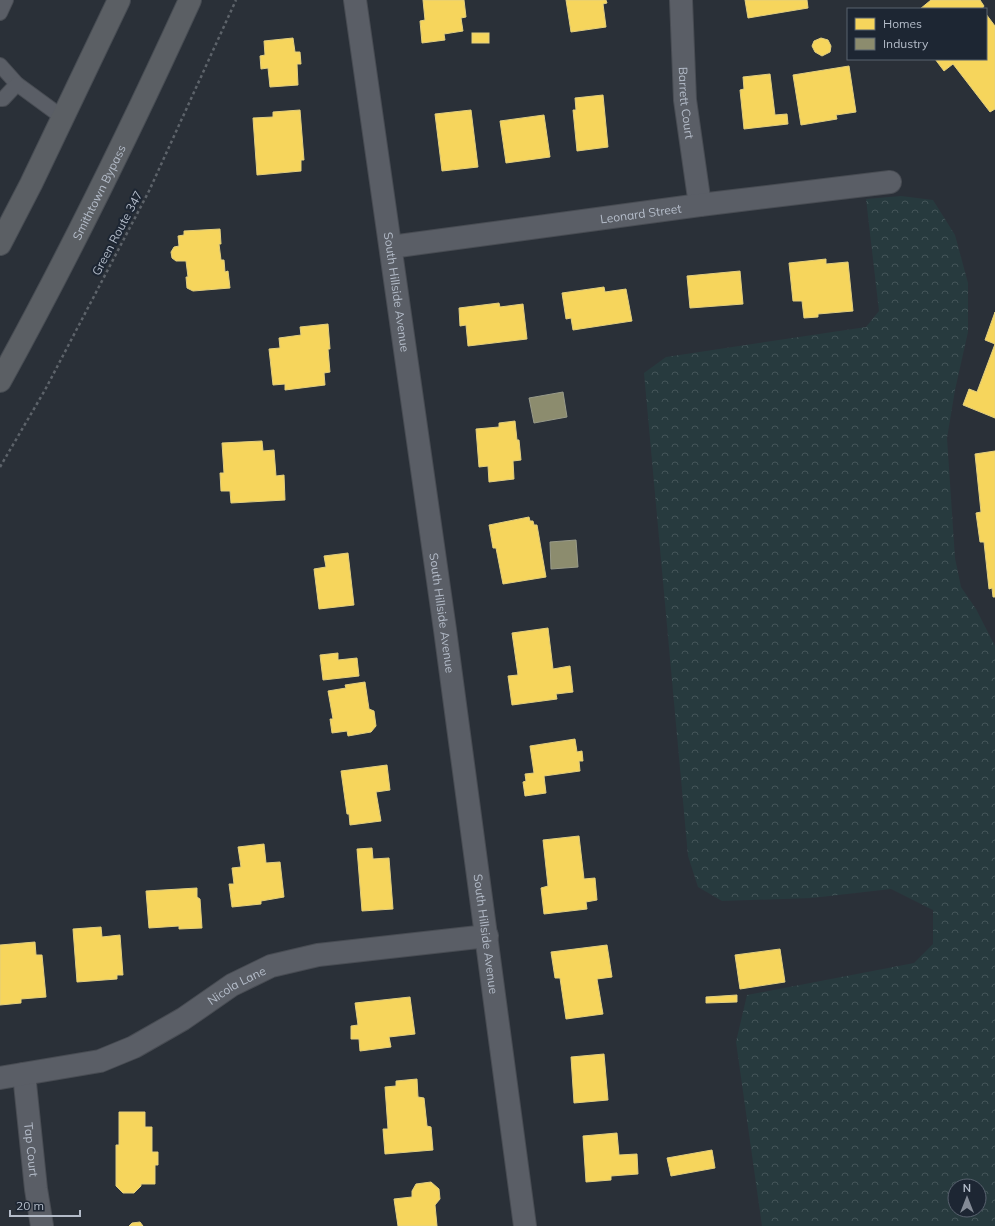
<svg xmlns="http://www.w3.org/2000/svg" width="995" height="1226" font-family="Mulish,sans-serif">
<defs>
<pattern id="forest-crowns" width="20" height="18" patternUnits="userSpaceOnUse"><rect width="20" height="18" fill="#273a3e"/><path d="M2 6a3 3 0 1 1 6 0M12 15a3 3 0 1 1 6 0" fill="none" stroke="#445559"/></pattern>
</defs>
<rect width="100%" height="100%" fill="#2a3038"/>
<path fill="url(#forest-crowns)" fill-rule="evenodd" d="M901,196L933,200L955,235L968,283V332L955,390L947,438L955,558L961,587L976,609L995,646V1226H762L736,1042L747,995L914,963L933,944V910L891,889L812,898L722,901L698,887L688,856L644,373L666,357L866,327L879,311L866,199ZM955,1186H979V1210H955Z"/>
<g fill="#f6d55c" stroke="#e2ce7d">
<path d="M423,0H464L466,17L461,18L463,31L444,34L445,40L422,43L420,21L425,20Z"/>
<path d="M566,0H606L607,3L603,4L606,27L571,32Z"/>
<path d="M745,0H807L808,8L748,18Z"/>
<path d="M931,0H980L984,6L982,9H920Z"/>
<path d="M986,14L995,26V109L990,112L953,64L944,71L935,59H986Z"/>
<rect x="472" y="33" width="17" height="10"/>
<path d="M293,38L295,52H300L301,64H297L298,85L270,87L268,68L261,69L260,56L265,55L264,41Z"/>
<path d="M821,38L828,40L831,46L830,52L822,56L815,52L812,46L814,41Z"/>
<path d="M849,66L856,112L836,115L837,119L801,125L793,75Z"/>
<path d="M770,74L775,115L787,114L788,124L744,129L740,90L744,89L743,77Z"/>
<path d="M603,95L608,147L577,151L573,110H576L575,98Z"/>
<path d="M300,110L304,160H301V171L257,175L253,118L273,117V112Z"/>
<path d="M471,110L478,167L442,171L435,114Z"/>
<path d="M544,115L550,157L506,163L500,121Z"/>
<path d="M220,229L221,244H219L221,260H224L225,272L228,271L230,288L193,291L187,288L186,277H188L186,261H176L172,258L171,252L174,247L179,246L178,236L184,235V231Z"/>
<path d="M826,259V264L848,262L853,311L818,314V317L804,318L802,301H793L789,263Z"/>
<path d="M740,271L743,304L690,308L687,276Z"/>
<path d="M604,287L605,292L626,289L632,321L573,330L571,318L566,319L562,293Z"/>
<path d="M499,303L500,307L523,304L527,339L468,346L466,325L460,326L459,308Z"/>
<path d="M995,312V418L963,405L969,389L977,392L995,344L985,340Z"/>
<path d="M328,324L330,349H328L330,372L324,373L325,385L285,390V384L273,385L269,349L280,348L279,338L301,335L300,327Z"/>
<path d="M515,421L517,440H519L521,460L513,461L514,479L489,482L488,466L479,467L476,429L499,427V423Z"/>
<path d="M262,441L263,451L274,450L276,476L284,475L285,500L231,503L230,491H221L220,473H224L222,443Z"/>
<path d="M995,451V597H993L992,588L989,589L984,542H980L976,513L981,512L975,454Z"/>
<path d="M529,517L530,521H533L534,525H537L546,577L503,584L496,548H493L489,525Z"/>
<path d="M348,553L354,605L319,609L314,569L326,567L324,556Z"/>
<path d="M548,628L553,669L570,666L573,692L556,694L557,699L512,705L508,676L518,675L512,633Z"/>
<path d="M338,653V660L357,658L359,676L323,680L320,655Z"/>
<path d="M365,682L369,709L374,711L376,726L371,732L348,736L347,731L332,733L330,719H333L328,691L346,688L345,685Z"/>
<path d="M575,739L577,752L582,751L583,761H579L580,771L544,776L546,793L525,796L523,782L526,781L525,774L534,773L530,746Z"/>
<path d="M387,765L390,790L376,792L381,821L350,825L349,814H347L341,771Z"/>
<path d="M579,836L584,879L595,878L597,900L586,902L587,909L544,914L541,888L548,886L543,840Z"/>
<path d="M264,844L266,863L280,862L284,897L261,901V904L232,907L229,884H234L232,868L241,867L238,847Z"/>
<path d="M372,848L373,859L389,858L393,909L362,911L357,849Z"/>
<path d="M197,888V897L200,899L202,928L179,929V926L149,928L146,891Z"/>
<path d="M101,927L102,937L120,935L123,975H117V979L77,982L73,929Z"/>
<path d="M35,942L36,955H42L46,997L21,999V1003L0,1005V945Z"/>
<path d="M607,945L612,977L597,979L603,1014L566,1019L560,978H555L551,952Z"/>
<path d="M780,949L785,982L740,989L735,955Z"/>
<path d="M737,995V1002L706,1003V997Z"/>
<path d="M410,997L415,1034L389,1037L391,1047L360,1051L359,1039H351V1026L358,1025L355,1003Z"/>
<path d="M604,1054L608,1100L574,1103L571,1057Z"/>
<path d="M417,1079L418,1097L424,1098L427,1126L431,1127L433,1150L385,1154L383,1129H388L385,1087L396,1086V1081Z"/>
<path d="M119,1112H145V1127H152V1152H158V1165H155V1184H141V1186L134,1193H123L116,1186V1145H119Z"/>
<path d="M617,1133L619,1155L637,1154L638,1174L611,1176V1180L586,1182L583,1136Z"/>
<path d="M712,1150L715,1168L671,1176L667,1158Z"/>
<path d="M431,1182L439,1189L440,1199L435,1205L437,1226H398L394,1199L412,1197V1191L416,1184Z"/>
<path d="M140,1222L143,1226H129L132,1223Z"/>
</g>
<g fill="#8c8c6e" stroke="#989a89">
<path d="M563,392L567,417L534,423L529,398Z"/>
<path d="M576,540L578,567L551,569L550,542Z"/>
</g>
<g fill="none" stroke-linecap="round" stroke-linejoin="round">
<g stroke="#484c53" stroke-width="16">
<g id="service">
<path d="M0,13L6,0"/>
<path d="M0,65L17,84L62,117"/>
<path d="M0,99H3L17,84"/>
</g>
</g>
<g stroke="#484c53" stroke-width="24">
<g id="minor">
<path id="s1" d="M355,0C415,408 472,817 525,1226"/>
<path id="s2" d="M681,0L685,100L700,205"/>
<path id="s3" d="M391,247L700,205L890,182"/>
<path id="s4" d="M24,1074L36,1189L42,1226"/>
<path id="s5" d="M0,1078L100,1061L134,1047L183,1019L232,985L271,966L318,955L487,936"/>
</g>
</g>
<g stroke="#474c53" stroke-width="24">
<g id="trunk">
<path d="M0,244L31,184L119,0"/>
<path id="s6" d="M0,381C69,256 131,129 190,0"/>
</g>
</g>
<path stroke="#5d636a" stroke-width="2.5" stroke-dasharray="3 3" stroke-linecap="butt" d="M0,467L45,390L149,191L236,0"/>
<use href="#service" stroke="#5a5e66" stroke-width="14"/>
<use href="#minor" stroke="#5a5e66" stroke-width="22"/>
<use href="#trunk" stroke="#5b5f64" stroke-width="22"/>
</g>
<g text-anchor="middle" dominant-baseline="central" stroke-width="4" stroke-linejoin="round" paint-order="stroke">
<g font-size="12" fill="#b4bcc9" stroke="#1d2633">
<text stroke="none"><textPath href="#s2" startOffset="103">Barrett Court</textPath></text>
<text stroke="none"><textPath href="#s6" startOffset="213">Smithtown Bypass</textPath></text>
<text stroke="none"><textPath href="#s3" startOffset="252">Leonard Street</textPath></text>
<text transform="translate(117 233) rotate(-62)">Green Route 347</text>
<text stroke="none"><textPath href="#s1" startOffset="295">South Hillside Avenue</textPath></text>
<text stroke="none"><textPath href="#s1" startOffset="619">South Hillside Avenue</textPath></text>
<text stroke="none"><textPath href="#s1" startOffset="943">South Hillside Avenue</textPath></text>
<text stroke="none"><textPath href="#s5" startOffset="258">Nicola Lane</textPath></text>
<text stroke="none"><textPath href="#s4" startOffset="76">Tap Court</textPath></text>
</g>
</g>
<rect x="847" y="8" width="140" height="52" fill="#1d2633" stroke="#59626f"/>
<rect x="855" y="18" width="20" height="12" fill="#f6d55c" stroke="#59626f"/>
<text x="883" y="28" font-size="12" fill="#b4bcc9">Homes</text>
<rect x="855" y="38" width="20" height="12" fill="#8c8c6e" stroke="#59626f"/>
<text x="883" y="48" font-size="12" fill="#b4bcc9">Industry</text>
<g transform="translate(967 1198)"><circle r="19" fill="#1d2633" stroke="#59626f"/>
<path d="M0-3L7 15L0 10L-7 15Z" fill="#848b96"/>
<text y="-6" font-size="11" font-weight="bold" text-anchor="middle" fill="#b4bcc9">N</text>
</g>
<path d="M10 1210v6h70v-6" fill="none" stroke="#b4bcc9" stroke-width="2"/>
<text x="16" y="1210" font-size="12" fill="#b4bcc9" stroke="#1d2633" stroke-width="3" paint-order="stroke">20 m</text>
</svg>
